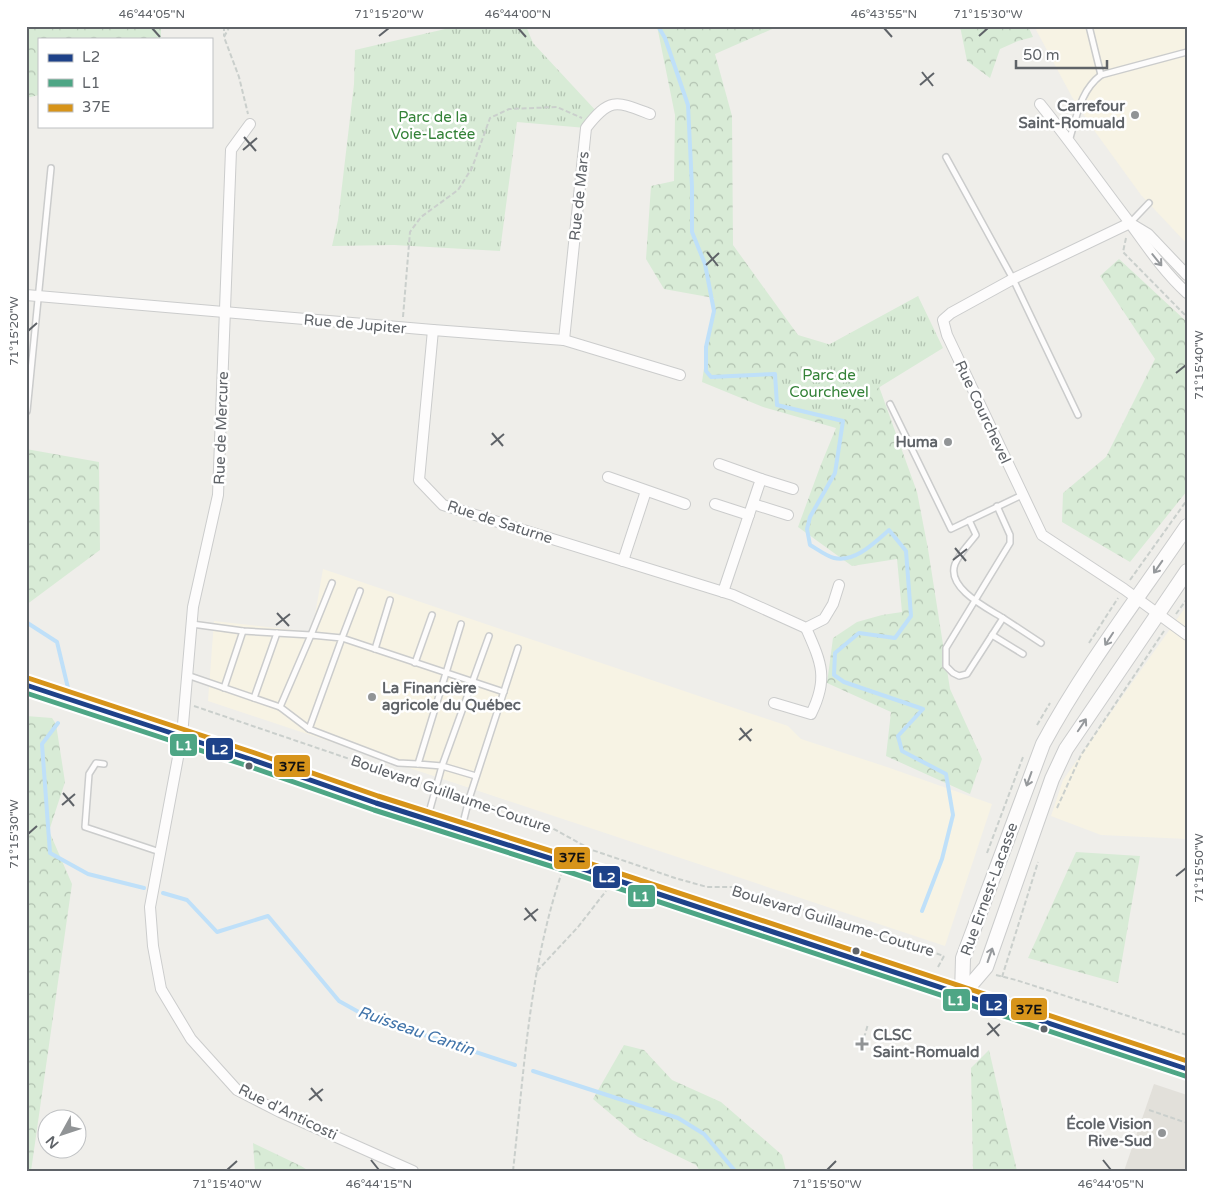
<svg xmlns="http://www.w3.org/2000/svg" width="1213" height="1197" font-family="'Varela Round',sans-serif">
<defs>
<pattern id="forest-crowns" width="20" height="18" patternUnits="userSpaceOnUse" patternTransform="scale(1.25)"><rect width="20" height="18" fill="#d8ebd6"/><path d="M2 6a3 3 0 1 1 6 0M12 15a3 3 0 1 1 6 0" fill="none" stroke="#b2c2b1"/></pattern>
<pattern id="park-tufts" width="24" height="20" patternUnits="userSpaceOnUse" patternTransform="scale(1.25)"><rect width="24" height="20" fill="#d8ebd6"/><path d="M3 7l-1-3M5 7V3M7 7l1-3M15 17l-1-3M17 17v-4M19 17l1-3" fill="none" stroke="#b2c2b1"/></pattern>
</defs>
<rect width="100%" height="100%" fill="#efeeea"/>
<g fill="#f7f3e4">
<path d="M1034,26H1187V244L1141,195L1096,133L1072,97Z"/>
<path d="M323,569L788,726L801,739L884,766L992,804L945,946L208,701L214,621L312,632Z"/>
<path d="M1187,605V839L1101,835L1051,816L1063,780Z"/>
</g>
<path fill="#e2e0da" d="M1154,1084L1187,1095V1171H1124Z"/>
<g fill="url(#forest-crowns)">
<path d="M26,26H161V39H39V95L26,98Z"/>
<path d="M657,26H779L715,54L732,116L733,245L798,335L868,356L917,492L928,549L950,689L982,759L970,794L886,756L891,712L827,683L833,638L857,622L882,615L902,612L897,559L852,566L798,527L820,467L836,428L763,407L702,382L714,298L664,289L646,259L651,186L674,181L675,115Z"/>
<path d="M960,26H1028L1033,37L1018,41L1000,49L990,78L967,61Z"/>
<path d="M1119,259L1187,322V491L1130,562L1062,522L1063,493L1106,457L1155,359L1100,276Z"/>
<path d="M26,449L99,462L100,550L26,605Z"/>
<path d="M26,716L52,718L56,724L65,782L49,831L72,884L31,1171H26Z"/>
<path d="M1076,852L1140,856L1118,983L1028,958Z"/>
<path d="M624,1045L644,1050L672,1080L721,1102L782,1155L786,1171H700L696,1165L638,1137L593,1099Z"/>
<path d="M989,1050L1017,1171H973L971,1068Z"/>
<path d="M253,1143L301,1166L309,1171H255Z"/>
</g>
<g fill="url(#park-tufts)">
<path d="M458,26H526L533,43L598,113L586,128L517,122L500,251L394,245L332,246L338,220L354,84L355,50Z"/>
<path d="M918,296L943,348L857,401L843,421L777,405L775,374Z"/>
</g>
<g fill="none" stroke-linecap="round" stroke-linejoin="round">
<g stroke="#bfe0f9" stroke-width="4">
<path d="M658,26L665,38L688,105L692,187V232L705,264L714,311L706,347V371L711,377L775,374L777,405L843,421L835,473L810,517L807,529L810,545C817,549 826,556 834,558C855,563 875,542 889,530L906,551L911,616L895,638L859,633L835,653L834,675L844,682L923,709L898,736L902,751L946,774L953,815L942,859L922,911"/>
<path d="M26,622L57,642L68,688"/>
<path d="M58,723L42,744L50,853L88,874L144,888"/>
<path d="M163,893L187,900L217,932L268,916L339,1001L364,1015L515,1065"/>
<path d="M533,1071L678,1118L704,1134L735,1171"/>
</g>
<g stroke="#cbcccc" stroke-width="8">
<g id="service">
<path d="M1089,26L1101,75"/>
<path d="M1069,141C1077,116 1080,91 1101,75L1187,52"/>
<path d="M946,157L1013,279L1078,415"/>
<path d="M1130,223L1149,203"/>
<path d="M890,404L951,529L1022,495"/>
<path d="M27,411L51,168"/>
<path d="M969,520L976,535C969,544 959,554 955,564C946,588 987,608 1003,618L967,674L959,676L953,673L946,666V648L1010,543V535L997,506"/>
<path d="M360,591L342,638L504,692"/>
<path d="M1003,618L1041,643"/>
<path d="M192,624L243,631L311,635L332,583"/>
<path d="M461,624L418,764L442,766L476,776"/>
<path d="M992,635L1023,654"/>
<path d="M375,649L390,600"/>
<path d="M415,663L432,615"/>
<path d="M187,675L280,707L311,635L342,638L309,729L398,763L418,764"/>
<path d="M224,688L243,631"/>
<path d="M254,698L277,633"/>
<path d="M280,707L309,729"/>
<path d="M104,764L96,763L89,774L85,827L160,852"/>
<path d="M428,816L442,766L489,636"/>
<path d="M462,827L469,799L518,648"/>
</g>
</g>
<g stroke="#cbcccc" stroke-width="12">
<g id="minor">
<path d="M1040,104C1070,141 1098,181 1127,219C1146,245 1163,271 1187,293"/>
<path d="M250,124L231,150L218,495L193,607L182,736L150,907L153,946L161,989L191,1039L237,1090L280,1112L413,1171"/>
<path d="M1130,223L1013,279L951,313L943,320L947,335L1042,535L1124,589L1187,635"/>
<path d="M1133,225L1148,234L1187,275"/>
<path d="M26,295L433,330L564,340L680,375"/>
<path d="M433,330L419,480L443,505L733,595L806,628L824,619L833,604L839,585"/>
<path d="M564,340L586,128C610,97 616,101 650,114"/>
<path d="M719,464L761,479L723,592"/>
<path d="M608,477L685,504"/>
<path d="M761,479L793,489"/>
<path d="M715,504L749,515"/>
<path d="M753,504L788,515"/>
<path d="M623,561L646,491"/>
<path d="M774,703L811,714C829,678 821,662 806,628"/>
</g>
</g>
<g stroke="#cbcccc" stroke-width="16">
<g id="tertiary">
<path d="M962,995L963,958L1043,744C1084,668 1138,598 1187,526"/>
<path d="M962,995L986,967L1052,779L1066,749L1187,571"/>
</g>
</g>
<g stroke="#d7ceb8" stroke-width="19">
<path id="primary" d="M26,685L253,760L376,803L565,863L1187,1069"/>
</g>
<g stroke="#cacfcc" stroke-width="2" stroke-dasharray="5 2.5" stroke-linecap="butt">
<path d="M224,26V36"/>
<path d="M230,26L224,37L239,77L248,114"/>
<path d="M1126,238L1123,252L1187,317"/>
<path d="M403,317L410,232L421,217L458,190L472,168L490,118L509,109L557,107L582,118"/>
<path d="M1130,580L1187,500"/>
<path d="M1176,614L1187,599"/>
<path d="M1089,643L1118,598"/>
<path d="M194,706L429,786"/>
<path d="M1037,725L1050,703"/>
<path d="M443,790L460,796"/>
<path d="M476,801L541,822L592,850L675,878L707,887H733L944,956"/>
<path d="M1057,808L1081,755L1164,631"/>
<path d="M987,853L1023,757"/>
<path d="M938,967L944,956"/>
<path d="M537,971L578,927L606,891"/>
<path d="M996,975L1016,980L1187,1035"/>
<path d="M1002,977L1038,862"/>
<path d="M864,1038L868,1024"/>
<path d="M1149,1110L1187,1123"/>
<path d="M513,1171C524,1072 529,970 561,875"/>
</g>
<use href="#service" stroke="#fdfcfc" stroke-width="5"/>
<use href="#minor" stroke="#fdfcfc" stroke-width="10"/>
<use href="#tertiary" stroke="#fdfcfc" stroke-width="14"/>
<use href="#primary" stroke="#f4f2e9" stroke-width="16"/>
<g stroke="#fff" stroke-width="9">
<path id="bus-1" d="M26,685L253,760L376,803L565,863L1187,1069"/>
</g>
<g stroke="#fff" stroke-width="9">
<path id="bus-2" d="M26,693L251,767L374,810L563,870L1185,1076"/>
</g>
<g stroke="#fff" stroke-width="9">
<path id="bus-3" d="M28,678L255,753L378,796L567,856L1187,1061"/>
</g>
<use href="#bus-1" stroke="#1e4289" stroke-width="5"/>
<use href="#bus-2" stroke="#4ea685" stroke-width="5"/>
<use href="#bus-3" stroke="#d7941a" stroke-width="5"/>
</g>
<defs><path id="oneway-shaft" d="M-6 0H5M1.5-3L5.5 0L1.5 3" fill="none" stroke-width="1.6" stroke-linecap="round" stroke-linejoin="round" transform="scale(1.25)"/></defs>
<g stroke="#96999c">
<use href="#oneway-shaft" transform="translate(1157 260) rotate(51)"/>
<use href="#oneway-shaft" transform="translate(1158 567) rotate(125)"/>
<use href="#oneway-shaft" transform="translate(1109 639) rotate(123)"/>
<use href="#oneway-shaft" transform="translate(1082 725) rotate(-56)"/>
<use href="#oneway-shaft" transform="translate(1029 779) rotate(110)"/>
<use href="#oneway-shaft" transform="translate(990 955) rotate(-71)"/>
</g>
<path fill="none" stroke="#5f6368" stroke-width="2" d="M152,28L160,37M518,28L526,37M884,28L892,37M379,36L389,28M979,36L988,28M922,72L933,86M920,85L934,73M244,137L256,151M243,150L257,138M707,252L718,266M706,265L719,253M28,331L37,323M1176,373L1186,365M492,433L503,446M491,445L504,434M955,548L966,561M953,560L967,549M277,613L289,626M276,625L290,614M740,728L751,741M739,740L752,729M63,793L74,806M62,805L75,794M28,834L37,826M1176,876L1186,868M525,908L536,921M524,920L538,909M988,1023L999,1036M987,1035L1000,1024M311,1088L322,1101M309,1100L323,1089M371,1160L379,1170M1103,1160L1111,1170M227,1170L237,1161M827,1170L836,1161"/>
<g fill="#919496" stroke="#fff" stroke-width="2">
<circle cx="1135" cy="115" r="5"/>
<circle cx="948" cy="442" r="5"/>
<circle cx="372" cy="697" r="5"/>
<path d="M859.5 1036.5h5v5h5v5h-5v5h-5v-5h-5v-5h5z"/>
<circle cx="1162" cy="1133" r="5"/>
</g>
<g fill="#5f6368" stroke="#fff" stroke-width="2">
<circle cx="249" cy="766" r="4.5"/>
<circle cx="856" cy="951" r="4.5"/>
<circle cx="1044" cy="1029" r="4.5"/>
</g>
<g text-anchor="middle" dominant-baseline="central" stroke-width="5" stroke-linejoin="round" paint-order="stroke">
<g font-size="15" font-weight="bold" fill="#5f6368" stroke="#fff" text-anchor="end">
<text x="1125" y="106">Carrefour<tspan x="1125" dy="17">Saint-Romuald</tspan></text>
<text x="938" y="442">Huma</text>
<text x="382" y="688" text-anchor="start">La Financière<tspan x="382" dy="17">agricole du Québec</tspan></text>
<text x="873" y="1035" text-anchor="start">CLSC<tspan x="873" dy="17">Saint-Romuald</tspan></text>
<text x="1152" y="1124">École Vision<tspan x="1152" dy="17">Rive-Sud</tspan></text>
</g>
<g font-size="15" fill="#348238" stroke="#fff">
<text x="433" y="117">Parc de la<tspan x="433" dy="17">Voie-Lactée</tspan></text>
<text x="829" y="375">Parc de<tspan x="829" dy="17">Courchevel</tspan></text>
</g>
<g font-size="15" fill="#5f6368" stroke="#fff">
<text transform="translate(579 196) rotate(-84)">Rue de Mars</text>
<text transform="translate(355 324) rotate(5)">Rue de Jupiter</text>
<text transform="translate(983 412) rotate(65)">Rue Courchevel</text>
<text transform="translate(221 428) rotate(-88)">Rue de Mercure</text>
<text transform="translate(500 522) rotate(18)">Rue de Saturne</text>
<text transform="translate(451 794) rotate(19)">Boulevard Guillaume-Couture</text>
<text transform="translate(989 889) rotate(-70)">Rue Ernest-Lacasse</text>
<text transform="translate(833 921) rotate(17)">Boulevard Guillaume-Couture</text>
<text transform="translate(288 1112) rotate(26)">Rue d'Anticosti</text>
</g>
<g font-size="16" font-style="italic" fill="#4174aa" stroke="#fff">
<text transform="translate(416 1031) rotate(19)">Ruisseau Cantin</text>
</g>
</g>
<g stroke="#fff" stroke-width="2">
<rect x="169" y="733" width="29" height="24" rx="5" fill="#4ea685"/>
<rect x="205" y="737" width="29" height="24" rx="5" fill="#1e4289"/>
<rect x="273" y="754" width="38" height="24" rx="5" fill="#d7941a"/>
<rect x="553" y="846" width="38" height="24" rx="5" fill="#d7941a"/>
<rect x="592" y="865" width="29" height="24" rx="5" fill="#1e4289"/>
<rect x="627" y="884" width="29" height="24" rx="5" fill="#4ea685"/>
<rect x="942" y="988" width="29" height="24" rx="5" fill="#4ea685"/>
<rect x="979" y="993" width="29" height="24" rx="5" fill="#1e4289"/>
<rect x="1010" y="997" width="38" height="24" rx="5" fill="#d7941a"/>
</g>
<g font-size="14" text-anchor="middle" font-weight="bold" fill="#fff">
<text x="184" y="750">L1</text>
<text x="220" y="754">L2</text>
<text x="607" y="882">L2</text>
<text x="641" y="901">L1</text>
<text x="956" y="1005">L1</text>
<text x="994" y="1010">L2</text>
</g>
<g font-size="14" text-anchor="middle" font-weight="bold" fill="#111">
<text x="292" y="771">37E</text>
<text x="572" y="862">37E</text>
<text x="1029" y="1014">37E</text>
</g>
<rect width="1213" height="1197" fill="none" stroke="#ffffff" stroke-width="55"/>
<rect x="38" y="38" width="175" height="90" fill="#ffffff" stroke="#bfc1c3"/>
<rect x="48" y="54" width="25" height="8" fill="#1e4289" stroke="#bfc1c3"/>
<text x="82" y="62" font-size="15" fill="#5f6368">L2</text>
<rect x="48" y="79" width="25" height="8" fill="#4ea685" stroke="#bfc1c3"/>
<text x="82" y="88" font-size="15" fill="#5f6368">L1</text>
<rect x="48" y="104" width="25" height="8" fill="#d7941a" stroke="#bfc1c3"/>
<text x="82" y="112" font-size="15" fill="#5f6368">37E</text>
<g transform="translate(62 1134) rotate(230)"><circle r="24" fill="#ffffff" stroke="#bfc1c3"/>
<path d="M0-4L9 19L0 12L-9 19Z" fill="#919496"/>
<text y="-8" font-size="14" font-weight="bold" text-anchor="middle" fill="#5f6368">N</text>
</g>
<path d="M1016 60v8h91v-8" fill="none" stroke="#5f6368" stroke-width="2.5"/>
<text x="1023" y="60" font-size="15" fill="#5f6368" stroke="#ffffff" stroke-width="4" paint-order="stroke">50 m</text>
<rect x="28" y="28" width="1158" height="1142" fill="none" stroke="#5f6368" stroke-width="2"/>
<g font-size="12" text-anchor="middle" fill="#5f6368">
<text x="152" y="18">46°44'05"N</text>
<text x="389" y="18">71°15'20"W</text>
<text x="518" y="18">46°44'00"N</text>
<text x="884" y="18">46°43'55"N</text>
<text x="988" y="18">71°15'30"W</text>
<text transform="translate(14 331) rotate(-90)" y="4">71°15'20"W</text>
<text transform="translate(1199 365) rotate(-90)" y="4">71°15'40"W</text>
<text transform="translate(14 834) rotate(-90)" y="4">71°15'30"W</text>
<text transform="translate(1199 868) rotate(-90)" y="4">71°15'50"W</text>
<text x="227" y="1188">71°15'40"W</text>
<text x="379" y="1188">46°44'15"N</text>
<text x="827" y="1188">71°15'50"W</text>
<text x="1111" y="1188">46°44'05"N</text>
</g>
</svg>
